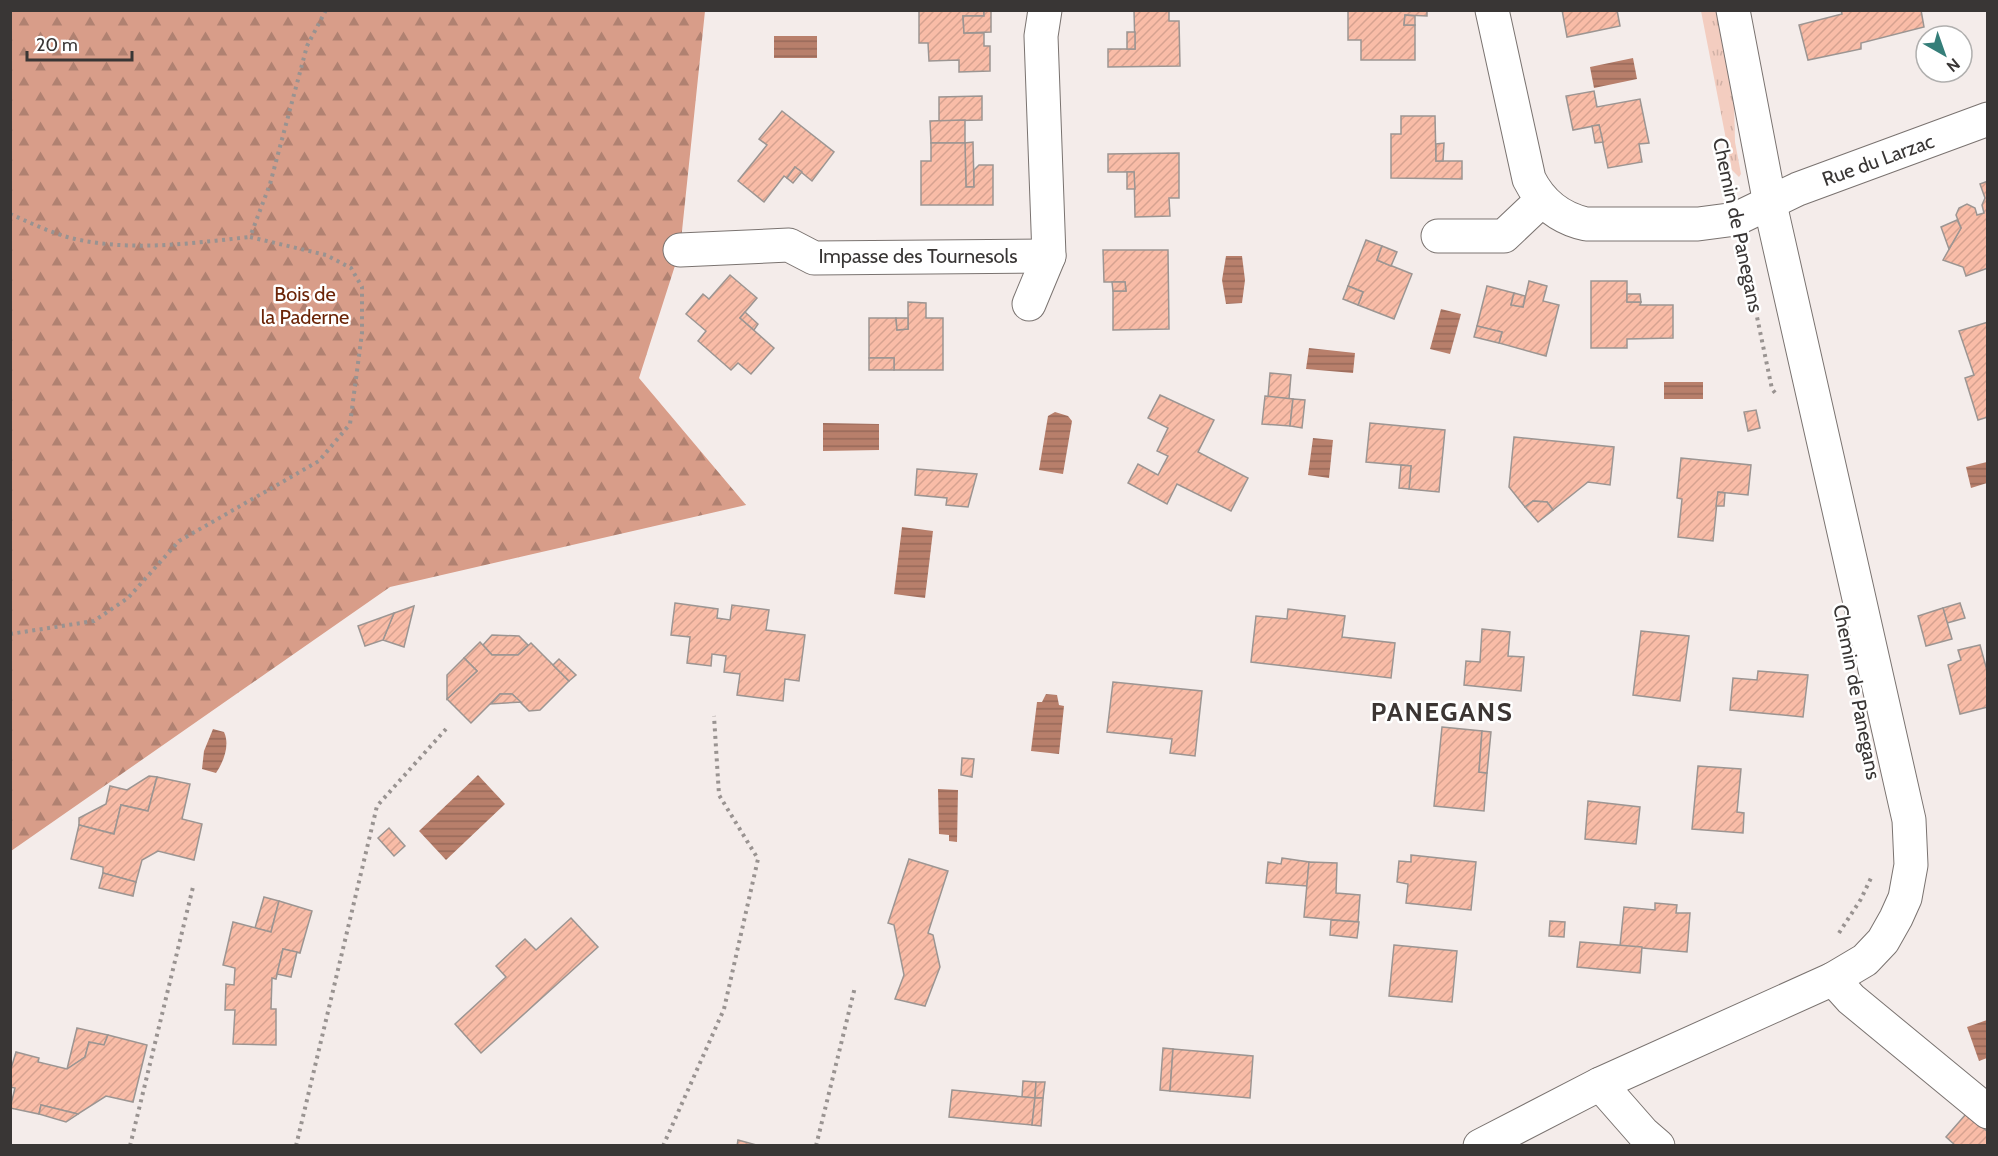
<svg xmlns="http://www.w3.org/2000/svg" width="1998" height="1156" font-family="Cabin,sans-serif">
<defs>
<pattern id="grass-tufts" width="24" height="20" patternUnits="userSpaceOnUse" patternTransform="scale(1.5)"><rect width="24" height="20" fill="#f3cdc0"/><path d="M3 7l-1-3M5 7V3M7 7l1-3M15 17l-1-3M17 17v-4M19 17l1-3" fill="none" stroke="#d1b1a6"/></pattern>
<pattern id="forest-firs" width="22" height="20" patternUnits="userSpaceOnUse" patternTransform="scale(1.5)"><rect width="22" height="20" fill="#d89d89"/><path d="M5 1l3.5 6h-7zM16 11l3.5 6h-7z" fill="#b08171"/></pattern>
<pattern id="water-rules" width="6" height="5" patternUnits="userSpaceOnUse" patternTransform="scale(1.5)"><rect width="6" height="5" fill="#b87f6b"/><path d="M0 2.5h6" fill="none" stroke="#976959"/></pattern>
<pattern id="building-hatch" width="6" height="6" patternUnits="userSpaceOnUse" patternTransform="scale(1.5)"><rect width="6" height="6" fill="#f9bca7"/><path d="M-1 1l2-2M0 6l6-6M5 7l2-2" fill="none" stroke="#d6a290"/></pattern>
</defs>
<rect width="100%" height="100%" fill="#f4ecea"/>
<path fill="url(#grass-tufts)" d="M1701,11H1719L1734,103L1735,142L1741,174L1739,177L1732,170Z"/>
<path fill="url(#forest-firs)" d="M11,11H705L680,250L639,378L746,505L390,587L11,851Z"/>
<g fill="url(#water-rules)">
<rect x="774" y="36" width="43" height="22"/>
<path d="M1633,58L1637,79L1594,88L1590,67Z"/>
<path d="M1226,256H1242L1245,280L1242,303L1226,304L1222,280Z"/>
<path d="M1441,309L1461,314L1450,354L1430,349Z"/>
<path d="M1309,348L1355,353L1353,373L1306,369Z"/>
<rect x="1664" y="382" width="39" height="17"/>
<path d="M1055,412L1068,416L1072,421L1063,474L1039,470L1048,416Z"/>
<path d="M823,423L879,424V450L823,451Z"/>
<path d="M1313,438L1333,440L1329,478L1308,475Z"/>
<path d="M1987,462V483L1971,488L1966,467Z"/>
<path d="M902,527L933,531L925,598L894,594Z"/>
<path d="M1046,694L1057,695L1059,705L1064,706L1059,754L1031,751L1037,702H1042Z"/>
<path d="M213,729L224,732C230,745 224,761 216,773L202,769L204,751Z"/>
<path d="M478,775L505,804L446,860L419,831Z"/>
<path d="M938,789L958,790L957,842L949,841V835L939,834Z"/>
<path d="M1987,1020V1058L1979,1061L1967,1027Z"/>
</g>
<g fill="url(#building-hatch)" stroke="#9c9592" stroke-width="1.5">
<path d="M919,10H984V16H963L964,33H984V46H990V71L959,72V60L929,61L928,43H919Z"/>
<path d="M984,10H991V32L964,33L963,16H984Z"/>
<path d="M1134,10H1169V21H1179L1180,66L1108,67V49H1135Z"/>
<path d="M1348,10H1427V16L1405,15L1404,25H1415V60H1361V40H1348Z"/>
<path d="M1562,10H1617L1620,26L1567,37Z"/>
<path d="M1841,10H1921L1924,27L1861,43V49L1808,60L1799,25L1842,14Z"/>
<path d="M1405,15L1415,16V25H1404Z"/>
<rect x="1127" y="32" width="8" height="17"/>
<path d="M1594,91L1597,107L1640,99L1649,143L1639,144L1642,162L1608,168L1599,125L1573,130L1566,96Z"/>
<path d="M982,96V120L939,121V97Z"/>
<path d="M782,111L834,152L812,181L795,167L787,178L784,176L764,202L738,181L767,145L759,139Z"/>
<path d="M1401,116H1435L1436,161H1462V179L1391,178V134H1401Z"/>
<path d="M965,120V143H931L930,121Z"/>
<path d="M1599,125L1603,142L1595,143L1592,126Z"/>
<path d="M973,142L974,187H966L965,143Z"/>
<path d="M931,143H965L966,187H974V170L979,165H993V205H921V161H931Z"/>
<path d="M1444,143L1443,161H1436V144Z"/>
<path d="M1179,153V198H1169L1170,216L1135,217L1134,172H1108V154Z"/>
<path d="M795,167L802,172L793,183L787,178Z"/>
<path d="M1127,172H1134L1135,189H1127Z"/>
<path d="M1988,181V268L1966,276L1963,267L1943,260L1961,228L1956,215L1959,208L1967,204L1975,208L1977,215L1984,213L1982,205L1985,198L1980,184Z"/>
<path d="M1957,220L1961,228L1949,249L1941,227Z"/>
<path d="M1366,240L1382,246L1377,260L1412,274L1394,319L1358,305L1363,292L1348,286Z"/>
<path d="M1382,246L1397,252L1391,266L1377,260Z"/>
<path d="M1103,250H1168L1169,329L1113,330V291H1126L1125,282H1104Z"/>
<path d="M730,275L757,298L740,318L774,348L751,374L738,363L731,370L698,341L706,331L686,314L703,294L709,299Z"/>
<path d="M1529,281L1547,286L1543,301L1559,305L1546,356L1499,343L1502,332L1477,326L1487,286L1514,293L1511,305L1523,307Z"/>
<path d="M1591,281H1627V302H1641L1640,305H1673V338L1627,339V348H1591Z"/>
<path d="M1112,282H1125L1126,291H1113Z"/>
<path d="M1348,286L1363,292L1358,305L1343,299Z"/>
<path d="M1514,293L1525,296L1523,307L1511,305Z"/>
<path d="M1627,294H1640L1641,302H1627Z"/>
<path d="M908,302L926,303V318H943V370H894V358H869V318H896L897,330L908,329Z"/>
<path d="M745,312L758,324L754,330L740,318Z"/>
<path d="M896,318H908V329L897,330Z"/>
<path d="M1988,322V417L1978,420L1965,378L1974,375L1959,331Z"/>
<path d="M1477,326L1502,332L1499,343L1474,337Z"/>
<rect x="869" y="358" width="25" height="12"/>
<path d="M1270,373L1291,375L1289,399L1268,397Z"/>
<path d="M1160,395L1214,420L1198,452L1248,478L1231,511L1177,484L1167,504L1128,483L1138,464L1158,475L1168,456L1157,451L1168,428L1148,418Z"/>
<path d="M1265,396L1293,399L1290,426L1262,424Z"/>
<path d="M1293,399L1305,400L1302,428L1290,426Z"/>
<path d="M1756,410L1760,428L1748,431L1744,412Z"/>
<path d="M1370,423L1445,430L1439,492L1409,489L1411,466L1366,462Z"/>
<path d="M1514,437L1614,447L1610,485L1588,482L1553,510L1547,502L1533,501L1525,507L1509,487Z"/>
<path d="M1681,458L1751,465L1748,495L1718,492L1713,541L1678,537L1682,499L1677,498Z"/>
<path d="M1401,465L1411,466L1409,489L1399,488Z"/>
<path d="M917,469L977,474L968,507L946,505L947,498L915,495Z"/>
<path d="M1718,492L1725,493L1724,506H1716Z"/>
<path d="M1533,501L1547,502L1553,510L1538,522L1525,507Z"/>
<path d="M675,603L718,609L717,618L730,620L732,605L769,610L766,630L805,635L799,681L785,679L783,701L737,695L740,674L724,672L726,656L712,654L711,666L687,663L690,637L671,635Z"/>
<path d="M1960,603L1965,618L1947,623L1943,608Z"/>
<path d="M414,606L404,647L383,640L394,613Z"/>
<path d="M1943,608L1952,639L1926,646L1918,616Z"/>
<path d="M1288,609L1345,616L1342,637L1395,643L1391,678L1251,662L1256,616L1287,619Z"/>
<path d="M394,613L383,640L365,646L358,626Z"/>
<path d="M1482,629L1510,632L1508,656L1524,657L1521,691L1464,685L1466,661L1480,662Z"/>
<path d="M1641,631L1689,636L1680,701L1633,695Z"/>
<path d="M492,635L519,636L528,645L518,655H492L483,645Z"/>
<path d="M480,642L492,655H518L531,643L569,681L540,710L529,711L512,694H500L471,723L447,699L477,671L464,658Z"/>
<path d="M1980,645L1988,674V707L1960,714L1948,665L1961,660L1958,650Z"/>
<path d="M464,658L477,671L447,699V675Z"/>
<path d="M559,659L576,675L569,681L553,665Z"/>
<path d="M1758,671L1808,675L1803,717L1730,710L1733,678L1757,680Z"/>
<path d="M1113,682L1202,691L1195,756L1170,753L1172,739L1107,732Z"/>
<path d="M500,694H512L521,702L491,704Z"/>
<path d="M1442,727L1482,731L1479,772L1487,773L1484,811L1434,806Z"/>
<path d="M1482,731L1491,732L1487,773L1479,772Z"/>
<path d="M962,758L974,759L972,777L961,775Z"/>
<path d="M1698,766L1741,769L1737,812L1744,813L1743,833L1692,829Z"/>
<path d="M149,776L157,777L148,811L121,805L114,834L79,825V818L106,804L110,786L127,790Z"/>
<path d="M157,777L190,784L182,819L202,824L194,860L158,851L142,860L136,882L103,873V867L71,859L79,825L114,834L121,805L148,811Z"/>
<path d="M1588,801L1640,807L1636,844L1585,839Z"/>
<path d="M389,828L405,846L394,856L378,838Z"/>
<path d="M1411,855L1476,862L1471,910L1406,903L1408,884L1397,882L1399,861L1411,862Z"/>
<path d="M1282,858L1309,862L1307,886L1266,883L1268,862L1281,864Z"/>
<path d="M909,859L948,871L928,933L933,935L940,967L925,1006L895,999L904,975L894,925L888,923Z"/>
<path d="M1309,862L1337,863L1336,893L1360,895L1358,922L1304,917Z"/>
<path d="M103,873L136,882L133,896L99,888Z"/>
<path d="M264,897L279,901L271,932L255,928Z"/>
<path d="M279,901L312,911L300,953L283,949L276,979L272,978L271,1009H276V1045L233,1044L235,1010H225L226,984L234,985L235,968L223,965L233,922L271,932Z"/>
<path d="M1655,903L1677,905L1676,913H1690L1687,952L1620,946L1624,907L1655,910Z"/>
<path d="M571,918L598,947L481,1053L455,1024L506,977L496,966L525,939L536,950Z"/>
<path d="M1331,920L1359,922L1357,938L1330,935Z"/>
<path d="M1550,921L1565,922L1564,937L1549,936Z"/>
<path d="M1580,942L1642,947L1640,973L1577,967Z"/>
<path d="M1394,945L1457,951L1452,1002L1389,996Z"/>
<path d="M283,949L297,952L291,977L277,974Z"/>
<path d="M77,1028L108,1035L104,1045L89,1042L85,1057L67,1069Z"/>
<path d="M108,1035L147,1045L133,1102L106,1096L78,1114L41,1105L39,1114L10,1108L15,1088L10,1087V1072L16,1052L39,1058L38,1062L67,1069L85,1057L89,1042L104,1045Z"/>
<path d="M1163,1048L1173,1049L1170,1091L1160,1090Z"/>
<path d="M1173,1049L1253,1056L1250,1098L1170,1091Z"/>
<path d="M1023,1081L1036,1082L1035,1098L1022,1097Z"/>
<path d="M1036,1082H1045L1043,1098H1035Z"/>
<path d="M952,1090L1035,1098L1032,1125L949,1117Z"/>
<path d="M1035,1098H1043L1041,1126L1032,1125Z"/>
<path d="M41,1105L78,1114L66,1122L39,1114Z"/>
<path d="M1966,1114L1988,1132V1146H1956L1946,1137Z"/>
<path d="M738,1140L760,1146H737Z"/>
</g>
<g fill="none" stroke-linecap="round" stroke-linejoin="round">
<g stroke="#7a7370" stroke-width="35">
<g id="street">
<path d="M1492,10L1529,179C1541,203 1559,218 1586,224H1698L1736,219L1798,189L1988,119"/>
<path d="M1438,236H1504L1542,200"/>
<path d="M680,250L789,245L814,258L1049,256"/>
<path d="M1029,304L1049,256L1041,36L1045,10"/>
<path d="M1833,979L1851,999L1988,1112"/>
<path d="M1600,1084L1643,1133L1658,1146"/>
</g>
</g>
<g stroke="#7a7370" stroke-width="35">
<path id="secondary" d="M1480,1146L1600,1084L1833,979L1865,960L1883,941L1896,918L1905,898L1911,865L1909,820L1770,204L1733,10"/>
</g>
<g stroke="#999391" stroke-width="4" stroke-dasharray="3 4.5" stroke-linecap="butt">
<path d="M1722,153L1728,184"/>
<path d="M10,214C31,223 53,234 75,239C134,252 192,243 250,237"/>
<path d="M1751,288L1772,389L1776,394"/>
<path d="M10,634L94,621L128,598L179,541L319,461L350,424L362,333V287L351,268L326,255L250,237L270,184L307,46L326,10"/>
<path d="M1839,933L1861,899L1871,878"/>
<path d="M130,1146L193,887"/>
<path d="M296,1146L377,806L446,729"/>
<path d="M663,1146L724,1009L758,859L719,795L714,716"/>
<path d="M816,1146L855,987"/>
</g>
<use href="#street" stroke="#fff" stroke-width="33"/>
<use href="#secondary" stroke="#fff" stroke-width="33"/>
</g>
<g text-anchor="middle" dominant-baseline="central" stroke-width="5" stroke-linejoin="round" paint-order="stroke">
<g font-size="20" fill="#393635" stroke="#fff">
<text transform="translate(1878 160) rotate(-20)">Rue du Larzac</text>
<text transform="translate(1738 225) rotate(78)">Chemin de Panegans</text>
<text x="918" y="256">Impasse des Tournesols</text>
<text transform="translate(1857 692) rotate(79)">Chemin de Panegans</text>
</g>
<g font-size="20" fill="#6b2508" stroke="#fff">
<text x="305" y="294">Bois de<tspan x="305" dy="23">la Paderne</tspan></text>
</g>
<g font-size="26" font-weight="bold" letter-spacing="1.5" fill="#3b3533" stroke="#fff">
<text x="1442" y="712">PANEGANS</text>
</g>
</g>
<rect width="1998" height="1156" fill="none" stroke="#393635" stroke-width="24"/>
<g transform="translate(1944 54) rotate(140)"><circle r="28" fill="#ffffff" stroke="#b0afae" stroke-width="1.5"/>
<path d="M0-4.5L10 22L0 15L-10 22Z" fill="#357e79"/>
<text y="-9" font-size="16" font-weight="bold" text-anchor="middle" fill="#393635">N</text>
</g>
<path d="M27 51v9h105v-9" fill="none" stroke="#393635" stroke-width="3"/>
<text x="36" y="51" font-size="18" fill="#393635" stroke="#ffffff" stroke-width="4.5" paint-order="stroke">20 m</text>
</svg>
